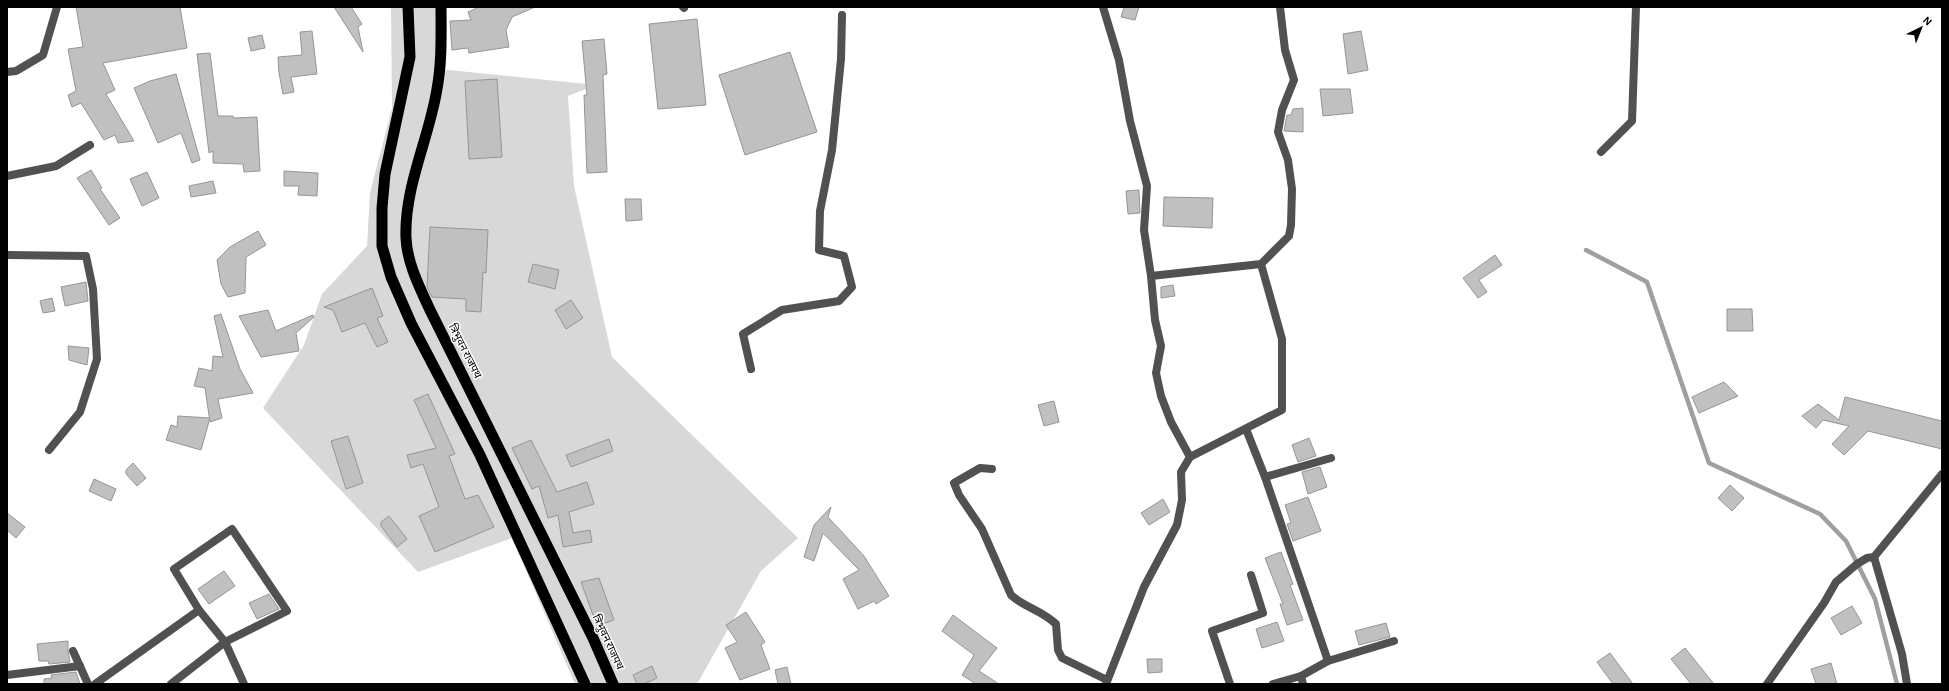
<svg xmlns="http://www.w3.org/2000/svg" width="1949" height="691" font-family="'Alegreya Sans','Noto Sans Devanagari',sans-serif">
<rect width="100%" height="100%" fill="#fff"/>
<path fill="#d8d8d8" d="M391,7H437L439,69L596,85L568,96L574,186L612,357L798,538L761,571L697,684H575L512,538L418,572L263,408L304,345L322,294L367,246L370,193L392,108Z"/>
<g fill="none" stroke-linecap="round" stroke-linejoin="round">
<path stroke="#9f9f9f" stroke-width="4.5" d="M1586,250L1647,282L1709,463L1820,514L1846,541L1875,599L1897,684"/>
</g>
<g fill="#c0c0c0" stroke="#959595">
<path d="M76,7H180L187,48L103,63L115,90L106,94L134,141L118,143L115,135L104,140L81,103L72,107L68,95L76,91L68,49L83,47Z"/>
<path d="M334,7H351L362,24L358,27L363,52Z"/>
<path d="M479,7H535L512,17L506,30L509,47L469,53L468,48L452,50L450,21L471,20L468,12Z"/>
<path d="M1124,7H1139L1135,20L1121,17Z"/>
<path d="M697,19L706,105L658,109L649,24Z"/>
<path d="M312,31L317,74L291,77L294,92L283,94L279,73L278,57L302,55L300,32Z"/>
<path d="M1361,31L1368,70L1348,74L1343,34Z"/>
<path d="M262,35L265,48L251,51L248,38Z"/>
<path d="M604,39L607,74L603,75L607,172L587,173L584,95H587L582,41Z"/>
<path d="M790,52L817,132L745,155L719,75Z"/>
<path d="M210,53L218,116H233V118L257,117L260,171L244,172L243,164L213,163V151L209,153L197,54Z"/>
<path d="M176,74L200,160L192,163L181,133L158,143L134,88L150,81Z"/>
<path d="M497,79L502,157L469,159L465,81Z"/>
<path d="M1320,89H1350L1353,113L1323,116Z"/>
<path d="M1303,108V132L1284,131L1287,115H1291L1293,109Z"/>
<path d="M91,170L102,188L100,189L120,218L109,225L77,178Z"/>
<path d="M284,171L318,173L317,196L298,195L299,186H284Z"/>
<path d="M147,172L159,198L142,206L130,179Z"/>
<path d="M213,181L216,193L191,197L189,186Z"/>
<path d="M1139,190L1140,213L1128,214L1126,191Z"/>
<path d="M1164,197L1213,198L1212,228L1163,226Z"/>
<path d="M625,199H641L642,220L626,221Z"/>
<path d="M430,227L488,230L486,273L483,272L481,312L466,311V299L432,297L427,287Z"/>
<path d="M258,231L266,245L246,257L245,293L228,297L221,284L217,260L230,247Z"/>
<path d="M1495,255L1502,265L1479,280L1487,292L1478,298L1463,278Z"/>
<path d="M533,264L559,270L555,289L528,282Z"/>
<path d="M86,282L88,301L65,306L61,287Z"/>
<path d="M1173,285L1175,296L1161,298V287Z"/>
<path d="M372,288L383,316L377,318L388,342L377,347L365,323L342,332L333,310L324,307Z"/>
<path d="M52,298L55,311L43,313L40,301Z"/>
<path d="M571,300L583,318L566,329L555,310Z"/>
<path d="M1727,309H1752L1753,331H1727Z"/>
<path d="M268,310L276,331L313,315L314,317L296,333L299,351L261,357L239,316Z"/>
<path d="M221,314L240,369L253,393L218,399L222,418L210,422L205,388L194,386L199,368L212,371L213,356L223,357L214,316Z"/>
<path d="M68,346L89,348L87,365L69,360Z"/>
<path d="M1724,382L1738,396L1699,413L1692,397Z"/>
<path d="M428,394L455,454L449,456L465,499L478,495L494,527L435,552L419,516L439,507L423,464L411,468L407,455L436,448L414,400Z"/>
<path d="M1845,397L1942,421V449L1868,431L1844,455L1832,444L1849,426L1823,420L1816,428L1802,416L1818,404L1839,420Z"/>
<path d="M1054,401L1059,422L1044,426L1038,405Z"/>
<path d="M178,416L210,418L201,450L166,440L171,425L177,427Z"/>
<path d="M348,436L363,483L346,489L331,441Z"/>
<path d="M1309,438L1316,456L1298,462L1292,445Z"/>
<path d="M609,439L613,451L571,467L566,455Z"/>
<path d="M531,440L557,492L587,482L594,504L569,512L573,533L590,530L592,542L563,547L558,515L548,518L539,486L532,489L512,448Z"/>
<path d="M133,463L146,478L137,486L126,474V470Z"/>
<path d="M1320,467L1327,487L1308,494L1302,472Z"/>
<path d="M94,479L116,489L111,501L89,491Z"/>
<path d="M1730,485L1744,498L1732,511L1718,498Z"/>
<path d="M1308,497L1321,531L1293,541L1287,524L1291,523L1285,505Z"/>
<path d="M1163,499L1170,512L1149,525L1141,513Z"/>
<path d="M831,507L828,517L864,556L889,596L876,604L874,601L858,609L843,579L859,570L823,533L814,561L804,557L814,525Z"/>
<path d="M7,513L25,527L16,538L7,530Z"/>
<path d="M389,516L407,539L397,547L381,526V522Z"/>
<path d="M1281,552L1293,584L1290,585L1303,620L1287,625L1280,604H1283L1265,558Z"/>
<path d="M224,571L235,586L209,604L198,589Z"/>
<path d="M599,578L614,620L597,626L581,582Z"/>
<path d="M269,594L279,609L257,619L249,603Z"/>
<path d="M1852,606L1862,623L1841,635L1831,618Z"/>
<path d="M746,612L765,642L761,645L770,669L740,680L725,648L737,642L726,625Z"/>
<path d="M953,615L997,648L979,671L999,684H976L962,675L974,655L942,631Z"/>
<path d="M1277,622L1284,641L1262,648L1256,629Z"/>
<path d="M1386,623L1390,637L1359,645L1355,631Z"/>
<path d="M68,641V651L70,662L49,664L48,661H39L37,644Z"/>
<path d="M1685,648L1714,684H1691L1671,659Z"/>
<path d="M1610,653L1633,684H1613L1597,662Z"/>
<path d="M1147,659H1162V672L1148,673Z"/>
<path d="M1831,663L1837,684H1816L1811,669Z"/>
<path d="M652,666L657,678L644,684H637L633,675Z"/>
<path d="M787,667L791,684H778L775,670Z"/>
<path d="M76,672L80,684H44V679L52,678L51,675Z"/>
</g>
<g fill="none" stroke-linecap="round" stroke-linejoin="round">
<g stroke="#dbdbdb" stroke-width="12">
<g id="trunk">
<path d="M408,7L410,57L385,174L382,208V246L391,277L411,323L480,455L585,684"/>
<path d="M441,7C441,34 442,62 437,89C429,139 404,187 406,238C407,263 420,288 430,310L593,638L613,684"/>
</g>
</g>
<g stroke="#515151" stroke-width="8">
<path d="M683,7L684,8"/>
<path d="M1103,7L1119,60L1130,121L1147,186L1144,230L1151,276L1261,264"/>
<path d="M7,72L16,71L43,55L57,7"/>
<path d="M1601,152L1632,121L1636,7"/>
<path d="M7,176L56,166L90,145"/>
<path d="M7,255L86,256L93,289L97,359L80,412L49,450"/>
<path d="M1151,276L1155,320L1161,346L1156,373L1161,396L1171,422L1190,457"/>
<path d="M751,369L743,334L782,310L839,301L852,287L844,256L819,250L820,211L832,150L841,59L842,15"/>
<path d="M1246,429L1265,477L1328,661L1301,676L1303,684"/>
<path d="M992,469L980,468L954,483L959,495L982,529L1011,595C1025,608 1040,609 1056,624L1058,650L1062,658L1107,680"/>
<path d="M1265,477L1331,458"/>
<path d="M232,529L287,611L225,642L199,610L174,569Z"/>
<path d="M1874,557L1902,654L1907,684"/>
<path d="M73,651L88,684"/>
<path d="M1328,661L1394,641"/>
<path d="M7,675L80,666"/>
<path d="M95,684L199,610"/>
<path d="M171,684L225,642L244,684"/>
<path d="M1106,684L1144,587L1177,525L1182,500L1181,472L1190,457L1282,410V339L1261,264L1289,236L1291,225L1292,189L1288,160L1278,132L1282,110L1294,80L1285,50L1280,7"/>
<path d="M1230,684L1212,631L1263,613L1251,575"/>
<path d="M1273,684L1301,676"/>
<path d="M1767,684L1824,603L1836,582L1857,564L1867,558L1874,557L1942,474"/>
</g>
<use href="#trunk" stroke="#000" stroke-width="11"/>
</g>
<g text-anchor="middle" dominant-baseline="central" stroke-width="3" stroke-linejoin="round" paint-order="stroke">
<g font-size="11" fill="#000" stroke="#fff">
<text transform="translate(465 351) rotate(63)">त्रिभुवन राजपथ</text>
<text transform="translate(608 642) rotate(65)">त्रिभुवन राजपथ</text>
</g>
</g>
<rect width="1949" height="691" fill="none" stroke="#000000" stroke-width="16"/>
<g transform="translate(1921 28) rotate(43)" stroke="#ffffff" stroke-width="3" paint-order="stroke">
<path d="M0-3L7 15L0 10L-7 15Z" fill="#000000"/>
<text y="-6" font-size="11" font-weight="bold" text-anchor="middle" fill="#000000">N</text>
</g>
</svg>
